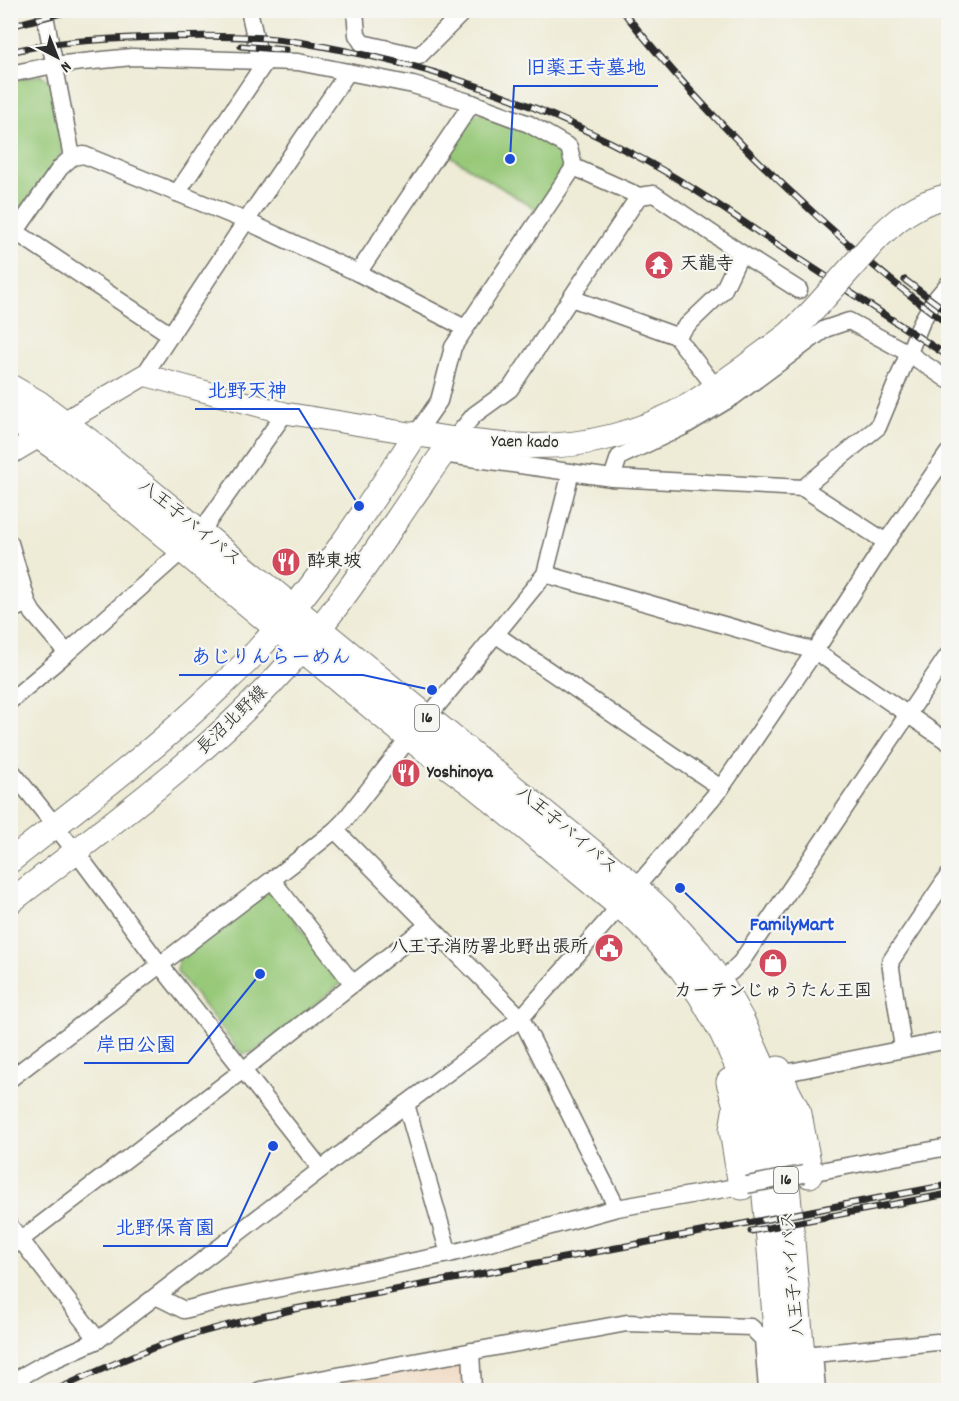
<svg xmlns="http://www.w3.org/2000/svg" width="959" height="1401" font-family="Dekko,'Klee One',sans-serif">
<rect width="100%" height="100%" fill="#f6f6f2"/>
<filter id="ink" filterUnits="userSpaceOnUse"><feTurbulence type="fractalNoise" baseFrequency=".0167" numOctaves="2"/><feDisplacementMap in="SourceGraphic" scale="12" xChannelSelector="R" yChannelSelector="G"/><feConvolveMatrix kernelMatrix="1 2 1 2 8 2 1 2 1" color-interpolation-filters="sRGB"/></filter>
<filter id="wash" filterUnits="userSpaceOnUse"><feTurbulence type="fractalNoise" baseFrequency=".008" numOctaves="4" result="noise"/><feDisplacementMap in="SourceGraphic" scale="24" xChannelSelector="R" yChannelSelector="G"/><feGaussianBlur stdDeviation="1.35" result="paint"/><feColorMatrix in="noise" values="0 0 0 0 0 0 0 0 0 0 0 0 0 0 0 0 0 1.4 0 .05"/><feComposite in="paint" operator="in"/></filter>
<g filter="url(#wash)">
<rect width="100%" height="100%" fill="#eeebd6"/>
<path fill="#efd6bb" d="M464,1360L465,1390H296Z"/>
<g fill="#98c979" stroke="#627a52" stroke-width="1.5">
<path d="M41,75L50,81L62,144L61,154L17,214L11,216V81Z"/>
<path d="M480,113L529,133L565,154L568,165L537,210L445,153L469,116Z"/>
<path d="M271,889L342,983L254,1052L244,1054L239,1051L177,971L179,958Z"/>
</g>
</g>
<g filter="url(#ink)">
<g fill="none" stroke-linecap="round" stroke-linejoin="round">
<g stroke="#6f6e67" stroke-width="19">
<g id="minor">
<path d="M44,10L72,157"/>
<path d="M355,10L357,35L362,43L419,56L465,10"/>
<path d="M10,74L54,65L132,57L298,62L413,85L472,103L529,124L569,147L574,167L639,196L654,194L741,253L723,291L676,336"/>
<path d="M177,193L266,61L258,50L249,10"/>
<path d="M10,228L171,335"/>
<path d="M16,231L60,168L72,157L84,155L246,221L358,273L465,328"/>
<path d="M741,253L799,290"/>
<path d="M358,273L472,103"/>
<path d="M571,298L676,336L716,388"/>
<path d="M144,375L246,221L348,72"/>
<path d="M416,434L439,401L453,347L574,167"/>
<path d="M454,439L474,415L510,389L639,196"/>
<path d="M442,454L612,478L803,488L886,542"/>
<path d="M612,478L619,457L683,427L733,397L825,329L849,321L908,353L948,380"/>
<path d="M803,488L878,427L922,321L933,302L948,284"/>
<path d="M200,533L285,413"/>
<path d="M10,543L28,604L33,613L67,653"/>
<path d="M545,574L815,651L948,742"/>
<path d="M10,610L28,604"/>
<path d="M495,634L721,788"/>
<path d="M10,701L67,653L183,550"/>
<path d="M427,718L545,574L571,472"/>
<path d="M10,769L76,852L161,966L321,1169"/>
<path d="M335,830L521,1018L617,1208"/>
<path d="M272,880L353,984"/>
<path d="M731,972L741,962L948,655"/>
<path d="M903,1048L890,962L948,876"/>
<path d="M780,1074L948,1040"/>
<path d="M10,1079L299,859L335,830L344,821L410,737"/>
<path d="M406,1104L449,1254"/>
<path d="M804,1174L948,1147"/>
<path d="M10,1226L98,1340"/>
<path d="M10,1248L243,1070L428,925"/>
<path d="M156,1296L406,1104L521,1018L606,922L721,788L815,651L886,542L948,453"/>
<path d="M471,1351L473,1390"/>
<path d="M10,1383L42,1365L98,1340L156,1296L184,1310L226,1299L449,1254L617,1208L747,1185"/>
<path d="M260,1390L627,1323L751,1327L763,1339L767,1390"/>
<path d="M817,1390L814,1354L937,1342L948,1345"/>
</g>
</g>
<g stroke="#6f6e67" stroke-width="23">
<path id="tertiary" d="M10,454L144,375L285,413L416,434"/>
</g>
<g stroke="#6f6e67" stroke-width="26">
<g id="secondary">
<path d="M873,243C895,220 916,203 948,196"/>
<path d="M10,861C81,805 153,752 218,689C231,677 245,664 257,651C317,585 367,509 416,434C454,439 492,446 530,446C585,447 641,433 688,406C708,394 726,380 745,367C759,356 775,345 789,334C799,325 809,315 818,305"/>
<path d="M10,902C112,823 218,748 302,649C342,603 375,552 409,502C424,481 438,459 454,439"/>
</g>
</g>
<g stroke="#6f6e67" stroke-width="29">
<g id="trunk">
<path d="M10,388L38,404L87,441L635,888L665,916L698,953L719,982L741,1021L759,1061L769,1089L776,1115L784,1161L804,1390"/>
<path d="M10,415L63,452L133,508L410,737L474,784L523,824L637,919L658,940L683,969L701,994L723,1032L741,1071L755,1121L763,1164L772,1261L781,1390"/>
<path d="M778,1070L786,1091L798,1114L809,1174"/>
<path d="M730,1082L737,1106L733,1130L742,1186"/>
</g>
</g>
<use href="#minor" stroke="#fff" stroke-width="16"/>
<use href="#tertiary" stroke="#fff" stroke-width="21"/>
<use href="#secondary" stroke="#fff" stroke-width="24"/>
<use href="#trunk" stroke="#fff" stroke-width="27"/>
<g stroke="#2b2b2b" stroke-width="7">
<g id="rail">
<path d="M622,10C681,85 747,153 817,216C859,254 902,291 948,324"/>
<path d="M10,26L73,10"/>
<path d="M241,46L286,50"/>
<path d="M10,52C51,42 92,40 132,38C177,36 221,35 265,38C294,40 323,46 351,52C455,73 555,111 648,162C688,184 726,210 764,236C826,276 887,317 948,356"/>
<path d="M905,280L948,312"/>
<path d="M751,1231L948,1194"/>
<path d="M56,1390C93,1373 131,1355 170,1342C210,1328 253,1319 295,1309L948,1185"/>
</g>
</g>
<use href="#rail" stroke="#f6f6f2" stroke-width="4.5" stroke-dasharray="14" stroke-linecap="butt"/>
<g stroke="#6f6e67" stroke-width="19" stroke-linecap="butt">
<path id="minor-bridge" d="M747,1185L804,1174"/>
</g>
<g stroke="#6f6e67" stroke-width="26" stroke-linecap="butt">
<path id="secondary-bridge" d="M818,305L873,243"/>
</g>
<use href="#minor-bridge" stroke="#fff" stroke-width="16"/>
<use href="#secondary-bridge" stroke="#fff" stroke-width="24"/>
</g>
</g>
<defs>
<g id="temple-disc" transform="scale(1.5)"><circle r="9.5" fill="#d1495b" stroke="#f6f6f2"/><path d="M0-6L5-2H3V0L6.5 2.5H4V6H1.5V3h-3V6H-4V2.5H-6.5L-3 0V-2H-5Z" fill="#fff"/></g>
<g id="restaurant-disc" transform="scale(1.5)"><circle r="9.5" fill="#d1495b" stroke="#f6f6f2"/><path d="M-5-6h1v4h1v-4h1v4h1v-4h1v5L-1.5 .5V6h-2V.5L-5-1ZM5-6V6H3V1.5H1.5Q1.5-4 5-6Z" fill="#fff"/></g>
<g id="civic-disc" transform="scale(1.5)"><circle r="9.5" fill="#d1495b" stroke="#f6f6f2"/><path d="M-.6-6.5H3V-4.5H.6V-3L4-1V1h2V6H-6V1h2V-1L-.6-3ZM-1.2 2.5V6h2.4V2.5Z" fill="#fff"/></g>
<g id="shop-disc" transform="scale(1.5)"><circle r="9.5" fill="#d1495b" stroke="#f6f6f2"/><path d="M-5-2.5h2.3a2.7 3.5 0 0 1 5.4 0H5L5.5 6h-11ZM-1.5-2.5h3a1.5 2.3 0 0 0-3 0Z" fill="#fff"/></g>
</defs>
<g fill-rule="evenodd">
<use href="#temple-disc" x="659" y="265"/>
<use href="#restaurant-disc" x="286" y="562"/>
<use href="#restaurant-disc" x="406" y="773"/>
<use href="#civic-disc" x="609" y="948"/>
<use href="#shop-disc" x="773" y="963"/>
</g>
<g text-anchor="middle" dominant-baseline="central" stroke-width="4.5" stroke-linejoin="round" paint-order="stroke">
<g fill="#f6f6f2" stroke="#686867" stroke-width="1.5">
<rect x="415" y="705" width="24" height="26" rx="4.5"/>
<rect x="774" y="1167" width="24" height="26" rx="4.5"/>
</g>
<g font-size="16" font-weight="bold" fill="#2b2b2b">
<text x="427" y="718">16</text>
<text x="786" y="1180">16</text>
</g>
<g font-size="18" font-weight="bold" fill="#2b2b2b" stroke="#f6f6f2" text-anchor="start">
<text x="680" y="265">天龍寺</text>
<text x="307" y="562">酔東坡</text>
<text x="427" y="773">Yoshinoya</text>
<text x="588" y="948" text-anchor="end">八王子消防署北野出張所</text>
<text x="773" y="992" text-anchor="middle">カーテンじゅうたん王国</text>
</g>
<g font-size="18" fill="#2b2b2b" stroke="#f6f6f2">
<text transform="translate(525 443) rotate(1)">Yaen kado</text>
<text transform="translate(189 524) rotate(39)">八王子バイパス</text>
<text transform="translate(233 721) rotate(-44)">長沼北野線</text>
<text transform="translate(566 831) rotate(40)">八王子バイパス</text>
<text transform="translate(794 1274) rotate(-95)">八王子バイパス</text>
</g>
</g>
<path fill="none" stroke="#1d4ed8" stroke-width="2" d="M510 159L514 86H658M359 506L299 409H195M432 690L363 675H179M680 888L737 942H846M260 974L188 1063H84M273 1146L227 1246H103"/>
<g fill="#1d4ed8" stroke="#f6f6f2" stroke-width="2">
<circle cx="510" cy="159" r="6"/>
<circle cx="359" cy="506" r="6"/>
<circle cx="432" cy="690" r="6"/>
<circle cx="680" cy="888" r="6"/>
<circle cx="260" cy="974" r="6"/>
<circle cx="273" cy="1146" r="6"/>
</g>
<g font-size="20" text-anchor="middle" font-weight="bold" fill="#1d4ed8" stroke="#f6f6f2" stroke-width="4.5" stroke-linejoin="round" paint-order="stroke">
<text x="586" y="74">旧薬王寺墓地</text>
<text x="247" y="397">北野天神</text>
<text x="271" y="663">あじりんらーめん</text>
<text x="792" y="930">FamilyMart</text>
<text x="136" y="1051">岸田公園</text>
<text x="165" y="1234">北野保育園</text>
</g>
<rect width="959" height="1401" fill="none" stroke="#f6f6f2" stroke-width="36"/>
<g transform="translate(57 57) rotate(138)" stroke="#f6f6f2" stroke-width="4.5" paint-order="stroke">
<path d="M0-4.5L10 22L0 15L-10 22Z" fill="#2b2b2b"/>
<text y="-9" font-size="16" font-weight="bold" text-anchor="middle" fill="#2b2b2b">N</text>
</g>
</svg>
